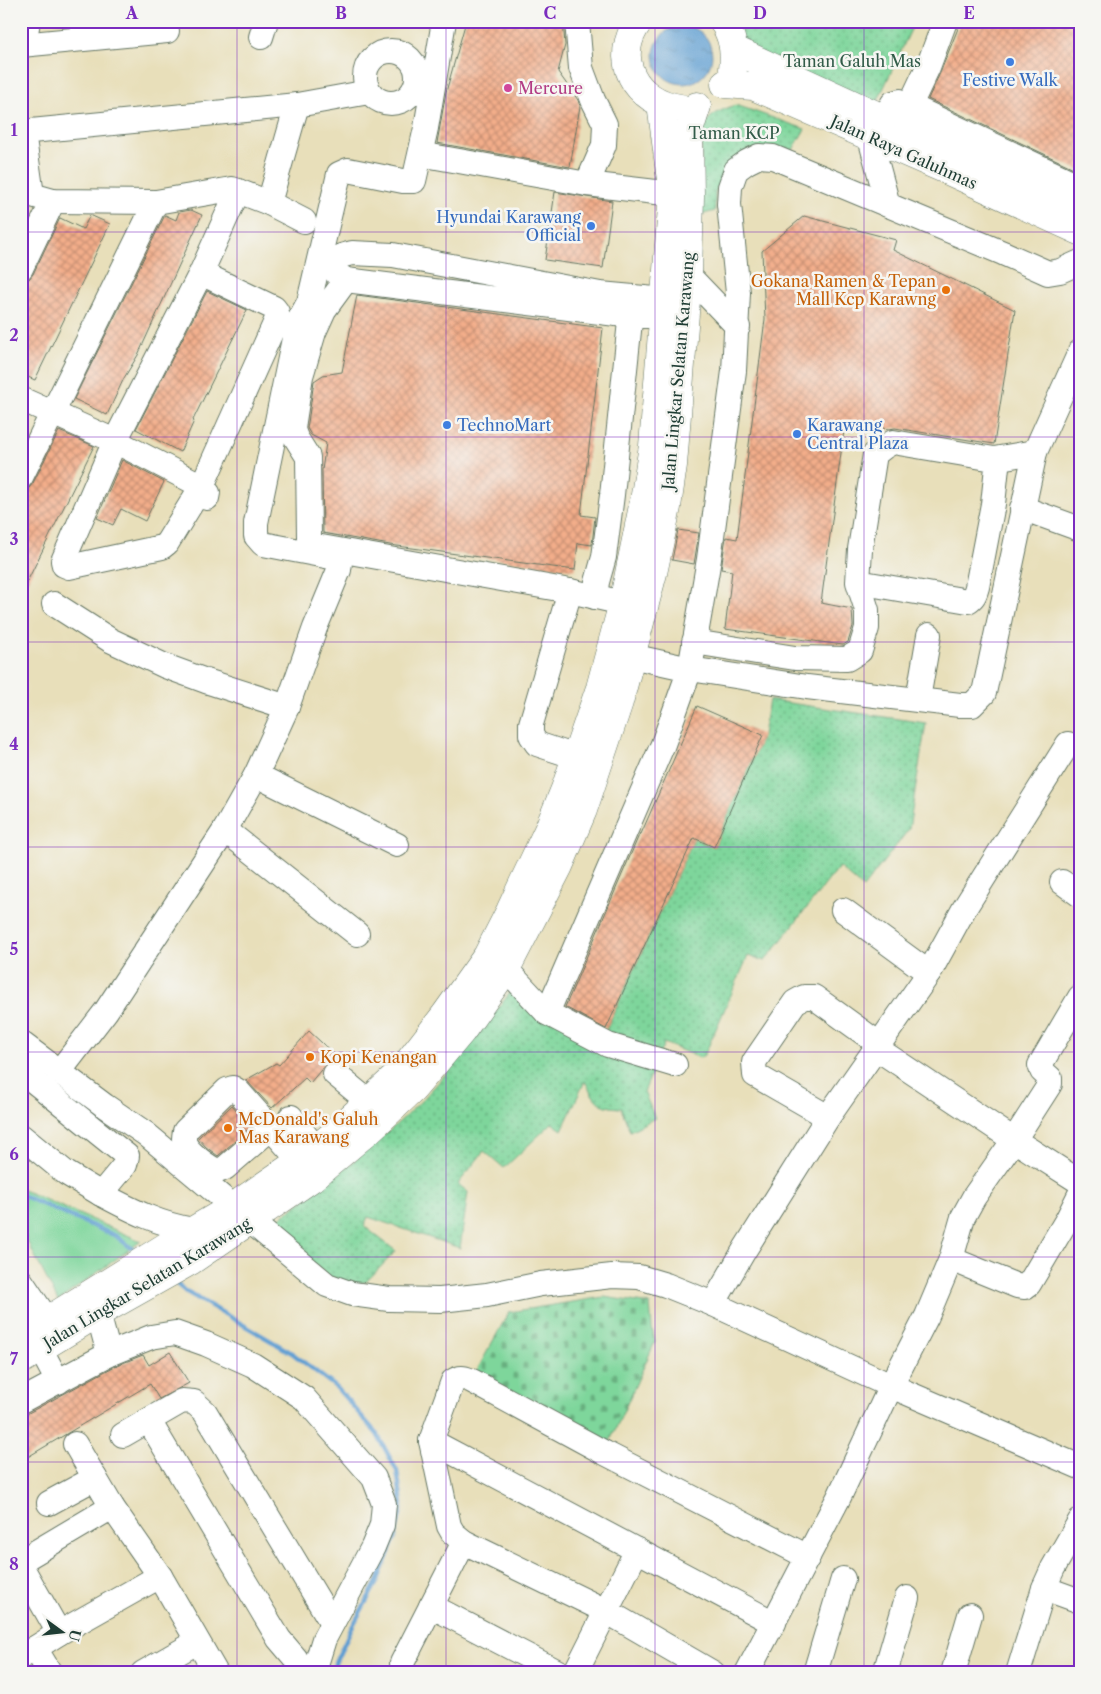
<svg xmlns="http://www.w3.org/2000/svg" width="1101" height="1694" font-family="'Libre Caslon Text',serif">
<defs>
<pattern id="cemetery-stones" width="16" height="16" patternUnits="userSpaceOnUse" patternTransform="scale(1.25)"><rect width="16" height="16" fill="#7ed69b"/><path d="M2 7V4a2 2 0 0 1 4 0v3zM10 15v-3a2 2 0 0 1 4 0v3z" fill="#67af7f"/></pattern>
<pattern id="park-dots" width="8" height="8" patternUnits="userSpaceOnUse" patternTransform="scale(1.25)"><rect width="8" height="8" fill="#7ed69b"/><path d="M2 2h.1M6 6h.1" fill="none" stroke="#67af7f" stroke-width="1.8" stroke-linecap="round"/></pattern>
<pattern id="water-ripples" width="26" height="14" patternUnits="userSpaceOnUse" patternTransform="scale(1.25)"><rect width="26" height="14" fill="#609fd2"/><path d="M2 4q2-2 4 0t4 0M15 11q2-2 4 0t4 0" fill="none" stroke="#4f83ab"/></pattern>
<pattern id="building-cross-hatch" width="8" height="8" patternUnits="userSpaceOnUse" patternTransform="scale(1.25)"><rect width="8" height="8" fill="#f3ad8a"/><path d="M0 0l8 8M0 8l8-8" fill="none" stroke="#c48e72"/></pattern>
</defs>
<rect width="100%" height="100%" fill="#f6f6f2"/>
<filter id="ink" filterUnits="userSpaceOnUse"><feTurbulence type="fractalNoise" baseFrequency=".02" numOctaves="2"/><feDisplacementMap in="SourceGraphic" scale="10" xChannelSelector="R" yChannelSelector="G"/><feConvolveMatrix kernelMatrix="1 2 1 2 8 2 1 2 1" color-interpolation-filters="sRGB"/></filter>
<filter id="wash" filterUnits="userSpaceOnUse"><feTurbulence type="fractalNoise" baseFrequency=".0096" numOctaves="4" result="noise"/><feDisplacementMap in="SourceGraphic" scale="20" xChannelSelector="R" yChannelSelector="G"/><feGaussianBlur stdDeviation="1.12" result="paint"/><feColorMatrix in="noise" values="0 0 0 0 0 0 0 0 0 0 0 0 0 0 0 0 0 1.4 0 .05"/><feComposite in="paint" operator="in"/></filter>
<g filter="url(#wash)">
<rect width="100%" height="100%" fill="#e8dfba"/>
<path fill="#7ed69b" stroke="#4e8a68" d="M21,1189L141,1241L58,1301L21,1229Z"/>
<path fill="url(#cemetery-stones)" stroke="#4e8a68" d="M604,1297L650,1304L652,1328L655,1342L606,1450L472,1379L509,1312Z"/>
<g fill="url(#park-dots)" stroke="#4e8a68">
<path d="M733,21H915L872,113L746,55Z"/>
<path d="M736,105L805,129L790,155L720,180L715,193V211L700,215L702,127C710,115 722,109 736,105Z"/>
<path d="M769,700L926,723L909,829L863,888L839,867L765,961L748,956L705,1054L700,1058L664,1043L644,1092L655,1118L630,1131L621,1108C598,1107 595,1101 585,1081L562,1130L552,1123L504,1168L484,1151L458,1184L468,1192L460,1248L368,1217L364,1226L396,1251L366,1282L347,1283L328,1276L269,1226C323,1186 378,1145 425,1097C459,1061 488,1021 518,982L601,1041L694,838L714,847L763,735Z"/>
</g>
<circle fill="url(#water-ripples)" stroke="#406e83" cx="683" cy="55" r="29"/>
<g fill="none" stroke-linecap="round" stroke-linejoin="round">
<g stroke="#609fd2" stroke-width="4.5">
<path d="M21,1195L116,1236L138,1253"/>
<path d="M173,1281L185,1291L292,1353L337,1388L377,1434L397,1471L402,1504L395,1537L377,1582L351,1629L335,1663L334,1673"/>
</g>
</g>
<g id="blocks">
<g fill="url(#building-cross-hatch)">
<path d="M466,21H563L565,45L558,72L578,100L580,106L570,167L437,143L446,92Z"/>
<path d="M961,21H1080V171L928,99L940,73Z"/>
<path d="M555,192L612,201L603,268L545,260Z"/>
<path d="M191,210L202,215L138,355L124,378L107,415L74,399L165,215L176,220L179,212Z"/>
<path d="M90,215L110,224L35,380L21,374V288L25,281L29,279L33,274L60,218L83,229Z"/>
<path d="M804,216L896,240L893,250L1015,310L994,444L895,428L889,429L845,423L821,603L852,609L853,626L848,642L843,645L725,629L732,571L721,569L726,537L737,539L765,319L762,251Z"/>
<path d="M207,291L247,310L193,420L194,421L180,452L136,429Z"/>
<path d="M357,295L603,328L581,515L595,517L592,545L578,543L575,570L390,545L323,533L322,470L326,443L311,435L307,428L308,423L314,381L323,375L342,372Z"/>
<path d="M59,431L94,446L21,594V491L29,488L33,483Z"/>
<path d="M122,460L164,482L145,521L121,509L113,525L97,518Z"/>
<path d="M678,530L699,533L694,564L672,560Z"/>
<path d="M697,706L763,735L714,847L694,838L606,1029L565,1007L640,833L641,834Z"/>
<path d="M309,1031L335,1055L325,1065L310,1083L305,1078L272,1108L246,1080L276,1063L279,1065Z"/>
<path d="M232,1105L251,1127L218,1156L206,1147L198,1138Z"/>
<path d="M170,1352L189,1383L159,1399L150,1384L21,1461V1417L115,1366L143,1355L149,1365Z"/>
</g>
</g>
</g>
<g filter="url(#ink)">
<use href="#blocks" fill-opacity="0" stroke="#657663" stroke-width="1"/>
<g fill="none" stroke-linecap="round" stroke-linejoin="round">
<g stroke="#657663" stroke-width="26">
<g id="minor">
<path d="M577,21L581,68L593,100L605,124L604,145L587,184"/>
<path d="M261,37L266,21"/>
<path d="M21,45L167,31"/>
<path d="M24,45L28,21"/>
<circle cx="391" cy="77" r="26"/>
<path d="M910,105L928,67L945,21"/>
<path d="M884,118L893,103L900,101L1080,186"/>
<path d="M21,132L297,105L369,92"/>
<path d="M23,132L32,195"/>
<path d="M870,138L888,205"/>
<path d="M431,156L587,184L690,196"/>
<path d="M238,191L269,203L297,105"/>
<path d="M21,192L53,201L156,202L232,189L238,191L201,273L115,441L63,561L64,565L69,567L162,547L167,543L202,486L277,319V312L274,308L201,273"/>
<path d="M269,203L304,221"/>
<path d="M21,268L53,201"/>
<path d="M688,275L738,327"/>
<path d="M346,280L324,310L314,332L301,376L294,421L293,430L296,438L308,457L309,537L310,545L570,591L623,603"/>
<path d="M664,316H632L346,280L337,274L334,267L336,261L341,256L352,253L393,255L600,294L666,300"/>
<path d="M21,399L115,441L202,486L208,493L207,498"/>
<path d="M994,459L1035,452"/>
<path d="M21,477L156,202"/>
<path d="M1022,508L1080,529"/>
<path d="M570,591L531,724V735L537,744L576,757"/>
<path d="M595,597L597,582L604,557L612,495L632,302"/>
<path d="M54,604L110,640L165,666L206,681L287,707"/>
<path d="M694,642L795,658L847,659L860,651L867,628V610L858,582L860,549L875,454L884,447L893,442L994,459L997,467L993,504L977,587C975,594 974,597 968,601L858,582"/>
<path d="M631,656L690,669L807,687L960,705H972L984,693L1035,452L1080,352"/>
<path d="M918,699L929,635"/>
<path d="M256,775L397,845"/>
<path d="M225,830L357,934"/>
<path d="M1062,882L1080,895"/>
<path d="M843,910L929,973"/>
<path d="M506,969L547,1013L608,1045L675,1065"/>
<path d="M547,1013L663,744L690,669L709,559L734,371L738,293L729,204L730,187L736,170L747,162L759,156L773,157L1003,253L1048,273L1060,271L1080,262"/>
<path d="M21,1043L105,1106L146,1134L327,1285L352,1294L389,1299L440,1300L487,1295L541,1284L612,1276L639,1277L666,1285L713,1304L891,1386L1080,1467"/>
<path d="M876,1048L1014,1140L1080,1182"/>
<path d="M21,1071L127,1156L125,1165L101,1194C131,1210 160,1225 194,1230"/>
<path d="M59,1072L106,1011L225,830L256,775L287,707L315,628L339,570L340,562L336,558L263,544L256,536V523L297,324L309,302L339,174L348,170L403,181H414L426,128L444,21"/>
<path d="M335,1074L369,1102"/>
<path d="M291,1117L316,1149"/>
<path d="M828,1117L755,1075L754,1062L795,1002L804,997H814L879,1044"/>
<path d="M271,1128L225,1168L218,1171C209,1168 191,1154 186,1146C183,1141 184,1136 185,1131L227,1090L233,1088L238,1091L300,1161"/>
<path d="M21,1136L66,1173L101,1194"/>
<path d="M951,1259L963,1217L974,1197L1014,1140L1050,1084V1078L1042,1071L1040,1065L1080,997"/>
<path d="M21,1281L48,1321"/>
<path d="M713,1304L745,1249L828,1117L929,973L964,909L1068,744"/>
<path d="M98,1313L109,1354"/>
<path d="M40,1348L58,1382"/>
<path d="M21,1401L109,1354L151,1337L175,1333L206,1344L253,1365L304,1398L374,1478L384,1504L382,1525L373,1547L324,1639L315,1668L316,1673"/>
<path d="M149,1421L279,1639L296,1659"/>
<path d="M123,1435L182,1401L194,1402L205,1412L332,1623"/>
<path d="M431,1441L774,1623"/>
<path d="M75,1444L112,1507L160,1576L216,1673"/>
<path d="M49,1503L95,1478"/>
<path d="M21,1561L112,1507"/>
<path d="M21,1566L59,1633"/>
<path d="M1044,1588L1080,1601"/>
<path d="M431,1606L560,1673"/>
<path d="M35,1648L50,1673"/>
<path d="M21,1657L59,1633L160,1576"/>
<path d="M143,1673L197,1642"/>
<path d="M403,1673L402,1663L464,1542"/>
<path d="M575,1673L637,1550"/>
<path d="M713,1673L606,1611L464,1542L453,1533L449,1526L431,1441L453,1381C461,1376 466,1378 474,1382L605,1453L808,1557"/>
<path d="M747,1673L839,1497L891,1386L927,1316L951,1259L1017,1286L1025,1287L1029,1284L1068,1218L1080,1194"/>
<path d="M815,1673L843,1579"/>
<path d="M885,1673L907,1598"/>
<path d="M953,1673L970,1615"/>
<path d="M1018,1673L1044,1588L1053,1568L1080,1521"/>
</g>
</g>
<g stroke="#657663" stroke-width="29">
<g id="major">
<path d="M639,21C611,59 635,102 680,108"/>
<path d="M723,21C733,37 735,51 733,69"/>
<path d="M735,50L1080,209"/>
<path d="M725,84L753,86L944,169L1080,231"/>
<path d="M21,1337L167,1246L233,1207L300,1161L328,1139L400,1073L445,1015L487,956L510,911L549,828L565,789L600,688L623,603L644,501L653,446L673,195L661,104"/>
<path d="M21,1360L98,1313L192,1260L312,1178L369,1130L413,1089L462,1031L506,969L559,866L583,810L619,702L653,573L667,507L673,465L688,275L690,196L689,131L697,106"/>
</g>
</g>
<use href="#minor" stroke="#fff" stroke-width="24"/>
<use href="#major" stroke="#fff" stroke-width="28"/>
</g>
</g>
<path fill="none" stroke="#7b2cbf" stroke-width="1" stroke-opacity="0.55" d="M237,21V1673M446,21V1673M655,21V1673M864,21V1673M21,232H1080M21,437H1080M21,642H1080M21,847H1080M21,1052H1080M21,1257H1080M21,1462H1080"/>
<g fill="#3f7fe0" stroke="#f6f6f2" stroke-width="2">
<circle cx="1010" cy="62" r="5"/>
<circle cx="591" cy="226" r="5"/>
<circle cx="447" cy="425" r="5"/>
<circle cx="797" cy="434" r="5"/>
</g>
<circle fill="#d1479c" stroke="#f6f6f2" stroke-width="2" cx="508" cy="88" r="5"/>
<g fill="#e8710a" stroke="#f6f6f2" stroke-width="2">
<circle cx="946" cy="290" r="5"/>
<circle cx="310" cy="1057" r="5"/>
<circle cx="228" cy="1128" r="5"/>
</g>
<g text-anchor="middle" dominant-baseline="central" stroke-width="5" stroke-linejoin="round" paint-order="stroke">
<g font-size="16" fill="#325c49" stroke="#f6f6f2">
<text x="852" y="61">Taman Galuh Mas</text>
<text x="734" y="133">Taman KCP</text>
</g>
<g font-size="16" fill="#366cbe" stroke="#f6f6f2" text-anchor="start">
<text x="1010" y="80" text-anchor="middle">Festive Walk</text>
<text x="581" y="217" text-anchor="end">Hyundai Karawang<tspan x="581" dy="18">Official</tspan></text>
<text x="457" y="425">TechnoMart</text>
<text x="807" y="425">Karawang<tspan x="807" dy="18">Central Plaza</tspan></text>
</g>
<g font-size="16" fill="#b23c85" stroke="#f6f6f2" text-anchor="start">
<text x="518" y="88">Mercure</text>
</g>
<g font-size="16" fill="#1f3d34" stroke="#f6f6f2">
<text transform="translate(904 152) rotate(24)">Jalan Raya Galuhmas</text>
<text transform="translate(678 371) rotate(-85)">Jalan Lingkar Selatan Karawang</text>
<text transform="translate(147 1283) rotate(-31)">Jalan Lingkar Selatan Karawang</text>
</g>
<g font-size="16" fill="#c56008" stroke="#f6f6f2" text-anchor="start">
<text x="936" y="281" text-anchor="end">Gokana Ramen &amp; Tepan<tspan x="936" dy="18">Mall Kcp Karawng</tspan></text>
<text x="320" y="1057">Kopi Kenangan</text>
<text x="238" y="1119">McDonald's Galuh<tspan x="238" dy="18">Mas Karawang</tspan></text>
</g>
</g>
<rect width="1101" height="1694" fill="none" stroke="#f6f6f2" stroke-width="55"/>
<g transform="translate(62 1632) rotate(105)" stroke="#f6f6f2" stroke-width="4" paint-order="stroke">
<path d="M0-4L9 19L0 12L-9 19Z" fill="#1f3d34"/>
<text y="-8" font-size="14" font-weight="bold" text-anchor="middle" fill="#1f3d34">U</text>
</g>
<rect x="28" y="28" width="1046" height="1638" fill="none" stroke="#7b2cbf" stroke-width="2"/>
<g font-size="16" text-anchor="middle" font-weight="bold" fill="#7b2cbf">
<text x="132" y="19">A</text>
<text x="341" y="19">B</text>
<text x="550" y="19">C</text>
<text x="760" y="19">D</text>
<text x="969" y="19">E</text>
<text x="14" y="136">1</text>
<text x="14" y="341">2</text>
<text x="14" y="545">3</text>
<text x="14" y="750">4</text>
<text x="14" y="955">5</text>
<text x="14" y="1160">6</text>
<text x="14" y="1365">7</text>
<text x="14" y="1570">8</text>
</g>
</svg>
